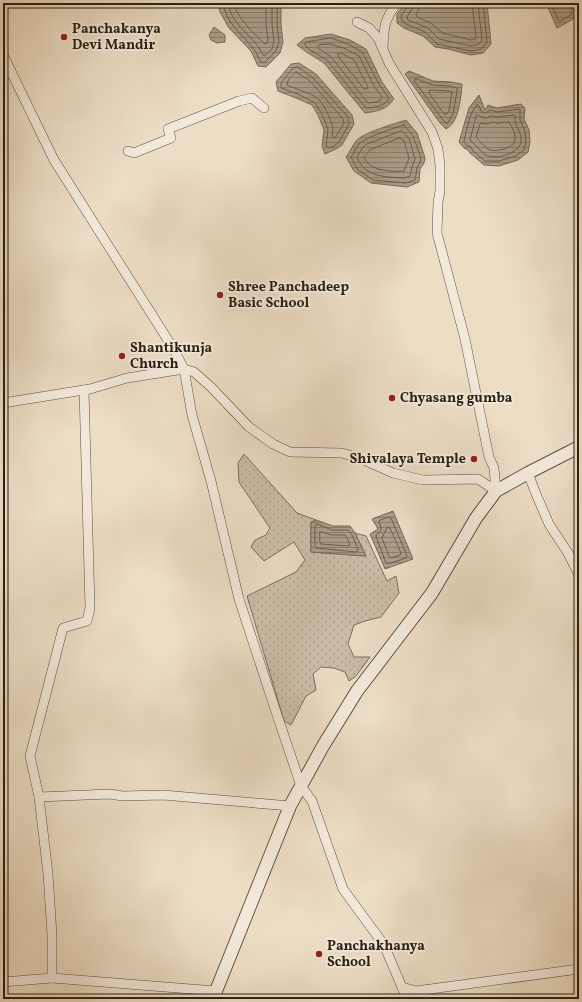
<svg xmlns="http://www.w3.org/2000/svg" width="582" height="1002" font-family="Vollkorn,serif">
<defs>
<pattern id="grass-dots" width="8" height="8" patternUnits="userSpaceOnUse"><rect width="8" height="8" fill="#cbbda7"/><path d="M2 2h.1M6 6h.1" fill="none" stroke="#aea28f" stroke-width="1.8" stroke-linecap="round"/></pattern>
<pattern id="water-rules" width="6" height="5" patternUnits="userSpaceOnUse"><rect width="6" height="5" fill="#aa9d88"/><path d="M0 2.5h6" fill="none" stroke="#8a806e"/></pattern>
</defs>
<rect width="100%" height="100%" fill="#ecddc5"/>
<filter id="stains"><feTurbulence type="fractalNoise" baseFrequency=".005" numOctaves="4"/><feColorMatrix values="0 0 0 0 .2 0 0 0 0 .09 0 0 0 0 .02 0 0 0 .5 -.17"/></filter>
<radialGradient id="worn" r=".72"><stop offset=".6" stop-color="#630" stop-opacity="0"/><stop offset="1" stop-color="#630" stop-opacity=".3"/></radialGradient>
<path fill="url(#grass-dots)" stroke="#7a6e5d" d="M244,454L297,513L316,520L311,522V552L366,556L355,533L366,536L387,581L396,576L399,593L381,617L365,621L354,625L348,644L354,657H370L356,676L349,681L345,672L334,668L321,667L313,674L316,690L306,696L291,725L284,721L247,596L296,572L305,560L294,542L264,561L251,547L255,540L266,535L270,528L239,482L238,463Z"/>
<g fill="url(#water-rules)" stroke="#766b59">
<path d="M218,3H281V25L283,42L280,53L266,67L258,66L251,51L229,28L220,12Z"/>
<path d="M406,3H487L491,44L483,53L471,55L448,49L435,47L423,36L404,28L397,23V14Z"/>
<path d="M546,3H577L575,18L557,28Z"/>
<path d="M214,27L225,35V42L217,43L211,40L209,35Z"/>
<path d="M331,34L350,40L366,49L382,82L394,99C386,110 378,111 365,113L324,63L308,53L297,45L305,38Z"/>
<path d="M299,63L316,74L352,115L354,124L342,145L336,149L325,154L322,146L324,130L318,115L312,105L296,98L278,91L276,82L291,64Z"/>
<path d="M409,71L433,81L451,82L462,84C461,97 459,123 446,129L440,123L405,74Z"/>
<path d="M479,95L485,110L488,105L497,108L521,104L525,108L524,119L529,130L530,142L528,152L518,160L499,166L484,165L470,153L468,150L464,148L459,142L469,108Z"/>
<path d="M406,120L417,133L425,158L424,163L420,169L419,182L407,187L371,183L354,171L346,157C350,152 352,146 356,141C364,132 394,124 406,120Z"/>
<path d="M393,511L413,559L385,569L370,534L378,529L372,519Z"/>
<path d="M316,520L333,526H350L355,533L366,556L311,552V522Z"/>
</g>
<g fill="none" stroke-linecap="round" stroke-linejoin="round">
<g stroke="#6a5e4e" stroke-width="1">
<path d="M223,3C226,23 241,33 253,48C256,52 258,57 261,62L264,63L276,51L279,42L277,25V3"/>
<path d="M228,3C231,22 246,31 257,45C260,48 261,53 264,56L272,49L274,41L272,25V3"/>
<path d="M234,3C236,17 255,35 265,44L267,43L268,40L266,25V3"/>
<path d="M409,3L408,6L401,16L402,21L406,24L425,32L437,44L471,51L481,49L487,42L483,3"/>
<path d="M414,3L412,9L407,17L408,20L428,28L439,39L471,46L479,44L482,40L478,3"/>
<path d="M420,3L419,9L416,15L417,17L431,23L442,33L471,40L475,39L476,37L472,3"/>
<path d="M551,3L558,20L560,21L571,15L573,3"/>
<path d="M331,38L348,44L362,52L379,84L389,98C386,106 374,108 366,108L327,60L310,50L305,45V43L307,42Z"/>
<path d="M331,44L346,49L359,56L374,86L382,97L381,99L377,102L368,103L344,73L331,57L318,48L319,45Z"/>
<path d="M339,53L343,54L354,60L368,87L367,89H364L338,56V54Z"/>
<path d="M298,67L313,78L348,117L349,124L339,142L334,146L328,148L326,146L328,129L322,114L315,103L298,94L281,88V83L293,68Z"/>
<path d="M296,72L310,81L343,119L344,123L335,138H334L332,137C332,134 333,131 333,128C331,120 323,101 316,97C307,92 296,89 287,85C287,80 292,75 296,72Z"/>
<path d="M415,79H417L432,85L450,86L457,88V92L453,113L448,123H446L443,120L415,82Z"/>
<path d="M431,90L449,91L452,92L449,111L447,114H444L429,93V91Z"/>
<path d="M477,105L479,106L481,111L485,113L491,110L497,112L520,109V120L525,131L526,142L524,150L516,156L499,161H485L473,151L471,147L466,145L464,141C467,130 469,113 477,105Z"/>
<path d="M477,115L485,118L492,116L497,117L515,115C515,117 515,119 515,121C517,129 522,133 521,142C519,154 495,160 486,155C480,151 475,144 470,140L476,116Z"/>
<path d="M492,122L497,123L509,122C512,128 516,133 515,140C514,148 497,152 490,150C485,148 480,141 476,137L480,124L481,123L486,124Z"/>
<path d="M404,125L413,136L421,158L420,162L417,168L415,180L406,183L373,180L357,169L351,157C354,153 356,147 359,144C366,137 394,128 404,125Z"/>
<path d="M402,131L409,138L415,159L412,167L410,176L405,178C387,177 365,178 357,157L363,147L367,144Z"/>
<path d="M400,138L404,141L409,158L404,171C392,172 368,171 364,157L370,150Z"/>
<path d="M389,517L391,518L407,556L406,558L388,564L386,563L376,536L381,530V527L379,522V521Z"/>
<path d="M317,524L332,530H348L352,535L358,549V551L356,552L316,548L315,547V526Z"/>
<path d="M388,527L390,528L401,553L400,555L391,558L389,556L382,538Z"/>
<path d="M320,532H322L332,535H345L347,538L350,545L348,546L321,544L320,542Z"/>
</g>
<g stroke="#5a4f40" stroke-width="10">
<g id="minor">
<path d="M357,22L369,28L378,38L389,63L432,132L438,149L440,165V191L438,202L437,233L465,339L489,457L494,468L496,491"/>
<path d="M383,47C384,27 384,20 397,3"/>
<path d="M3,55L54,160L173,348L184,369L194,372L211,387L249,427L273,444L290,452L342,453L359,458L393,473L423,480L478,479L496,491"/>
<path d="M128,151L134,153L171,138L168,129L239,101L252,98L264,108"/>
<path d="M84,390L90,608L87,621L63,628L30,756L39,797L110,794L122,796L163,795L290,806"/>
<path d="M3,403L90,389L127,378L184,369L192,415L211,481L239,599L275,709L301,786L312,801L343,889L384,945L407,999"/>
<path d="M528,473L536,494L549,524L568,553L579,575"/>
<path d="M39,797L48,874L52,935V978L216,991"/>
<path d="M3,982L52,978"/>
<path d="M402,987L416,991L579,969"/>
</g>
</g>
<g stroke="#5a4f40" stroke-width="14">
<path id="tertiary" d="M214,999L216,991L290,806L323,746L357,691L432,593L476,518L496,491L528,473L579,447"/>
</g>
<use href="#minor" stroke="#f3e9d9" stroke-width="9"/>
<use href="#tertiary" stroke="#f3e9d9" stroke-width="12"/>
</g>
<g fill="#8f2418" stroke="#f3e9d9" stroke-width="1.5">
<circle cx="64" cy="37" r="4"/>
<circle cx="220" cy="295" r="4"/>
<circle cx="122" cy="356" r="4"/>
<circle cx="392" cy="398" r="4"/>
<circle cx="474" cy="459" r="4"/>
<circle cx="319" cy="954" r="4"/>
</g>
<g text-anchor="middle" dominant-baseline="central" stroke-width="4" stroke-linejoin="round" paint-order="stroke">
<g font-size="14" font-weight="bold" fill="#292013" stroke="#f3e9d9" text-anchor="start">
<text x="72" y="29">Panchakanya<tspan x="72" dy="16">Devi Mandir</tspan></text>
<text x="228" y="287">Shree Panchadeep<tspan x="228" dy="16">Basic School</tspan></text>
<text x="130" y="348">Shantikunja<tspan x="130" dy="16">Church</tspan></text>
<text x="400" y="398">Chyasang gumba</text>
<text x="466" y="459" text-anchor="end">Shivalaya Temple</text>
<text x="327" y="946">Panchakhanya<tspan x="327" dy="16">School</tspan></text>
</g>
</g>
<rect width="582" height="1002" fill="none" stroke="#ecddc5" stroke-width="16"/>
<rect x="4" y="4" width="574" height="994" fill="none" stroke="#292013" stroke-width="2"/>
<rect x="8" y="8" width="566" height="986" fill="none" stroke="#292013"/>
<rect width="100%" height="100%" filter="url(#stains)"/>
<rect width="100%" height="100%" fill="url(#worn)"/>
</svg>
